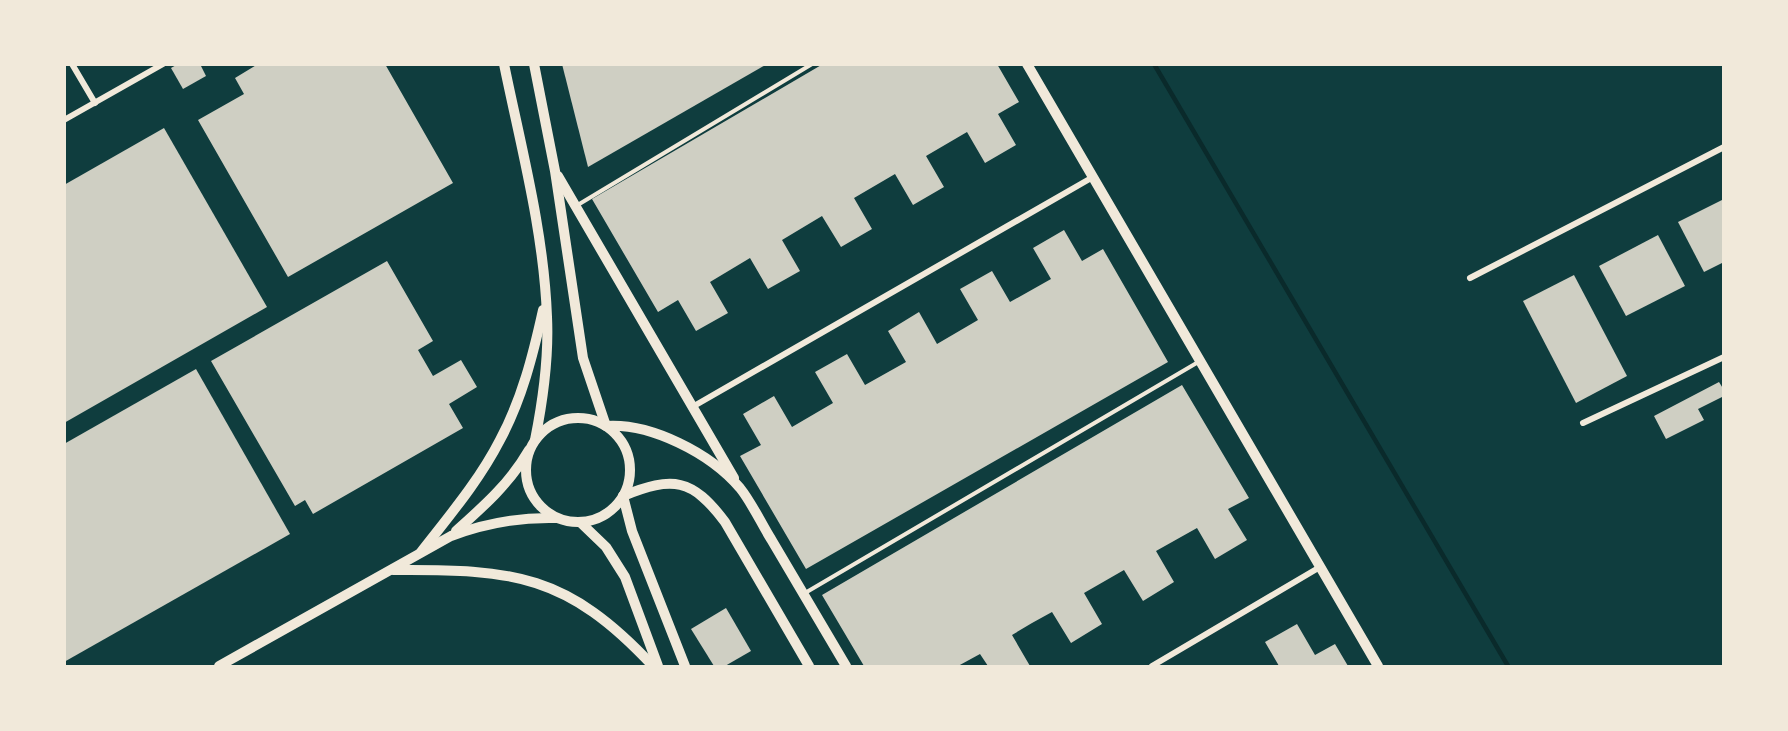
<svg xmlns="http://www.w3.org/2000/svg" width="1788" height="731" font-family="Barlow,sans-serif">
<rect width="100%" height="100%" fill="#0f3d3e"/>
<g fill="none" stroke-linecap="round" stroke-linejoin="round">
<path stroke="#0a2a2b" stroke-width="4.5" d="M1154,64L1508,666"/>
</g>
<g fill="#cfcfc3">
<path d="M178,64H200L206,76L183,89L171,68Z"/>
<path d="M258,64H385L453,183L288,277L198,120L244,94L235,78Z"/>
<path d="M562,64H767L588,167Z"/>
<path d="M823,64H997L1019,102L998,114L1016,145L985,163L967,132L926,156L944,187L913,205L895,174L854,198L872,229L841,247L822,216L782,240L800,271L768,289L750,258L710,282L728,313L696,331L678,300L658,312L592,199Z"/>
<path d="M164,128L267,307L64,423V185Z"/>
<path d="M1724,199V262L1704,272L1678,222Z"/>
<path d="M1064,230L1082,261L1103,249L1168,362L806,569L740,456L761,445L743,414L774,396L792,427L833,403L815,372L847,354L865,385L906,362L888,331L919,312L937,344L978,320L960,289L992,271L1010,302L1051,279L1033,248Z"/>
<path d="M1658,235L1685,286L1626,316L1599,266Z"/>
<path d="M387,261L433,341L418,350L433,376L461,360L477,387L449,404L463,428L313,514L305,500L295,506L211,361Z"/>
<path d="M1574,275L1627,376L1576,403L1523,301Z"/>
<path d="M196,369L290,534L64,662V444Z"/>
<path d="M1719,382L1724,390V396L1698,409L1704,420L1666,439L1654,416Z"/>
<path d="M1182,385L1249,498L1228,509L1247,540L1215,559L1197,528L1156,551L1174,582L1143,601L1124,570L1084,593L1102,624L1071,643L1052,612L1032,623L1012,635L1030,666H988L980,654L958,666H864L822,595Z"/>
<path d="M726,608L751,651L725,666H714L691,629Z"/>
<path d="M1297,624L1315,655L1335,644L1348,666H1279L1265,642Z"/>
</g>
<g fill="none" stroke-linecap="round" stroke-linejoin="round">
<g stroke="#f1e9da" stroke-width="4">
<path d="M576,206L812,64"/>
<path d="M805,593L1200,361"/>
</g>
<g stroke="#f1e9da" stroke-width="6">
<path d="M72,64L95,103"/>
<path d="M64,120L163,64"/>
<path d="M1470,278L1724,147"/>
<path d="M694,406L1093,177"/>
<path d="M1583,423L1724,357"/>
<path d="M1152,666L1320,567"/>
</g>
<g stroke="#f1e9da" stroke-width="10">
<path d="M1027,64L1378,666"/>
<path d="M623,496L632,531L685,666"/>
<path d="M581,523L606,547L625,577L658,666"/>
<path d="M456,531C484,506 510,483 529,450"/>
<path d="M393,570C514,569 567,574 653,666"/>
<path d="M219,666L451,536C486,523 518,517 556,518"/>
</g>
<g stroke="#f1e9da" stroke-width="10">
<path d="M504,64C521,147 544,232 547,317C549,358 543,400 535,440"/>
<path d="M534,64L555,171L583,358L606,426C651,423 710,453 740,488C752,503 761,523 771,539C796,582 821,624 846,666"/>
<path d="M558,176L734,478"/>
<circle cx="578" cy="470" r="52"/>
<path d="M623,496C673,476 692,478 725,522L809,666"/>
<path d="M421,552C449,516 479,481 500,440C522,399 533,355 543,310"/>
</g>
</g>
<rect width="1788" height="731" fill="none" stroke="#f1e9da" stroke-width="132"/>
</svg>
